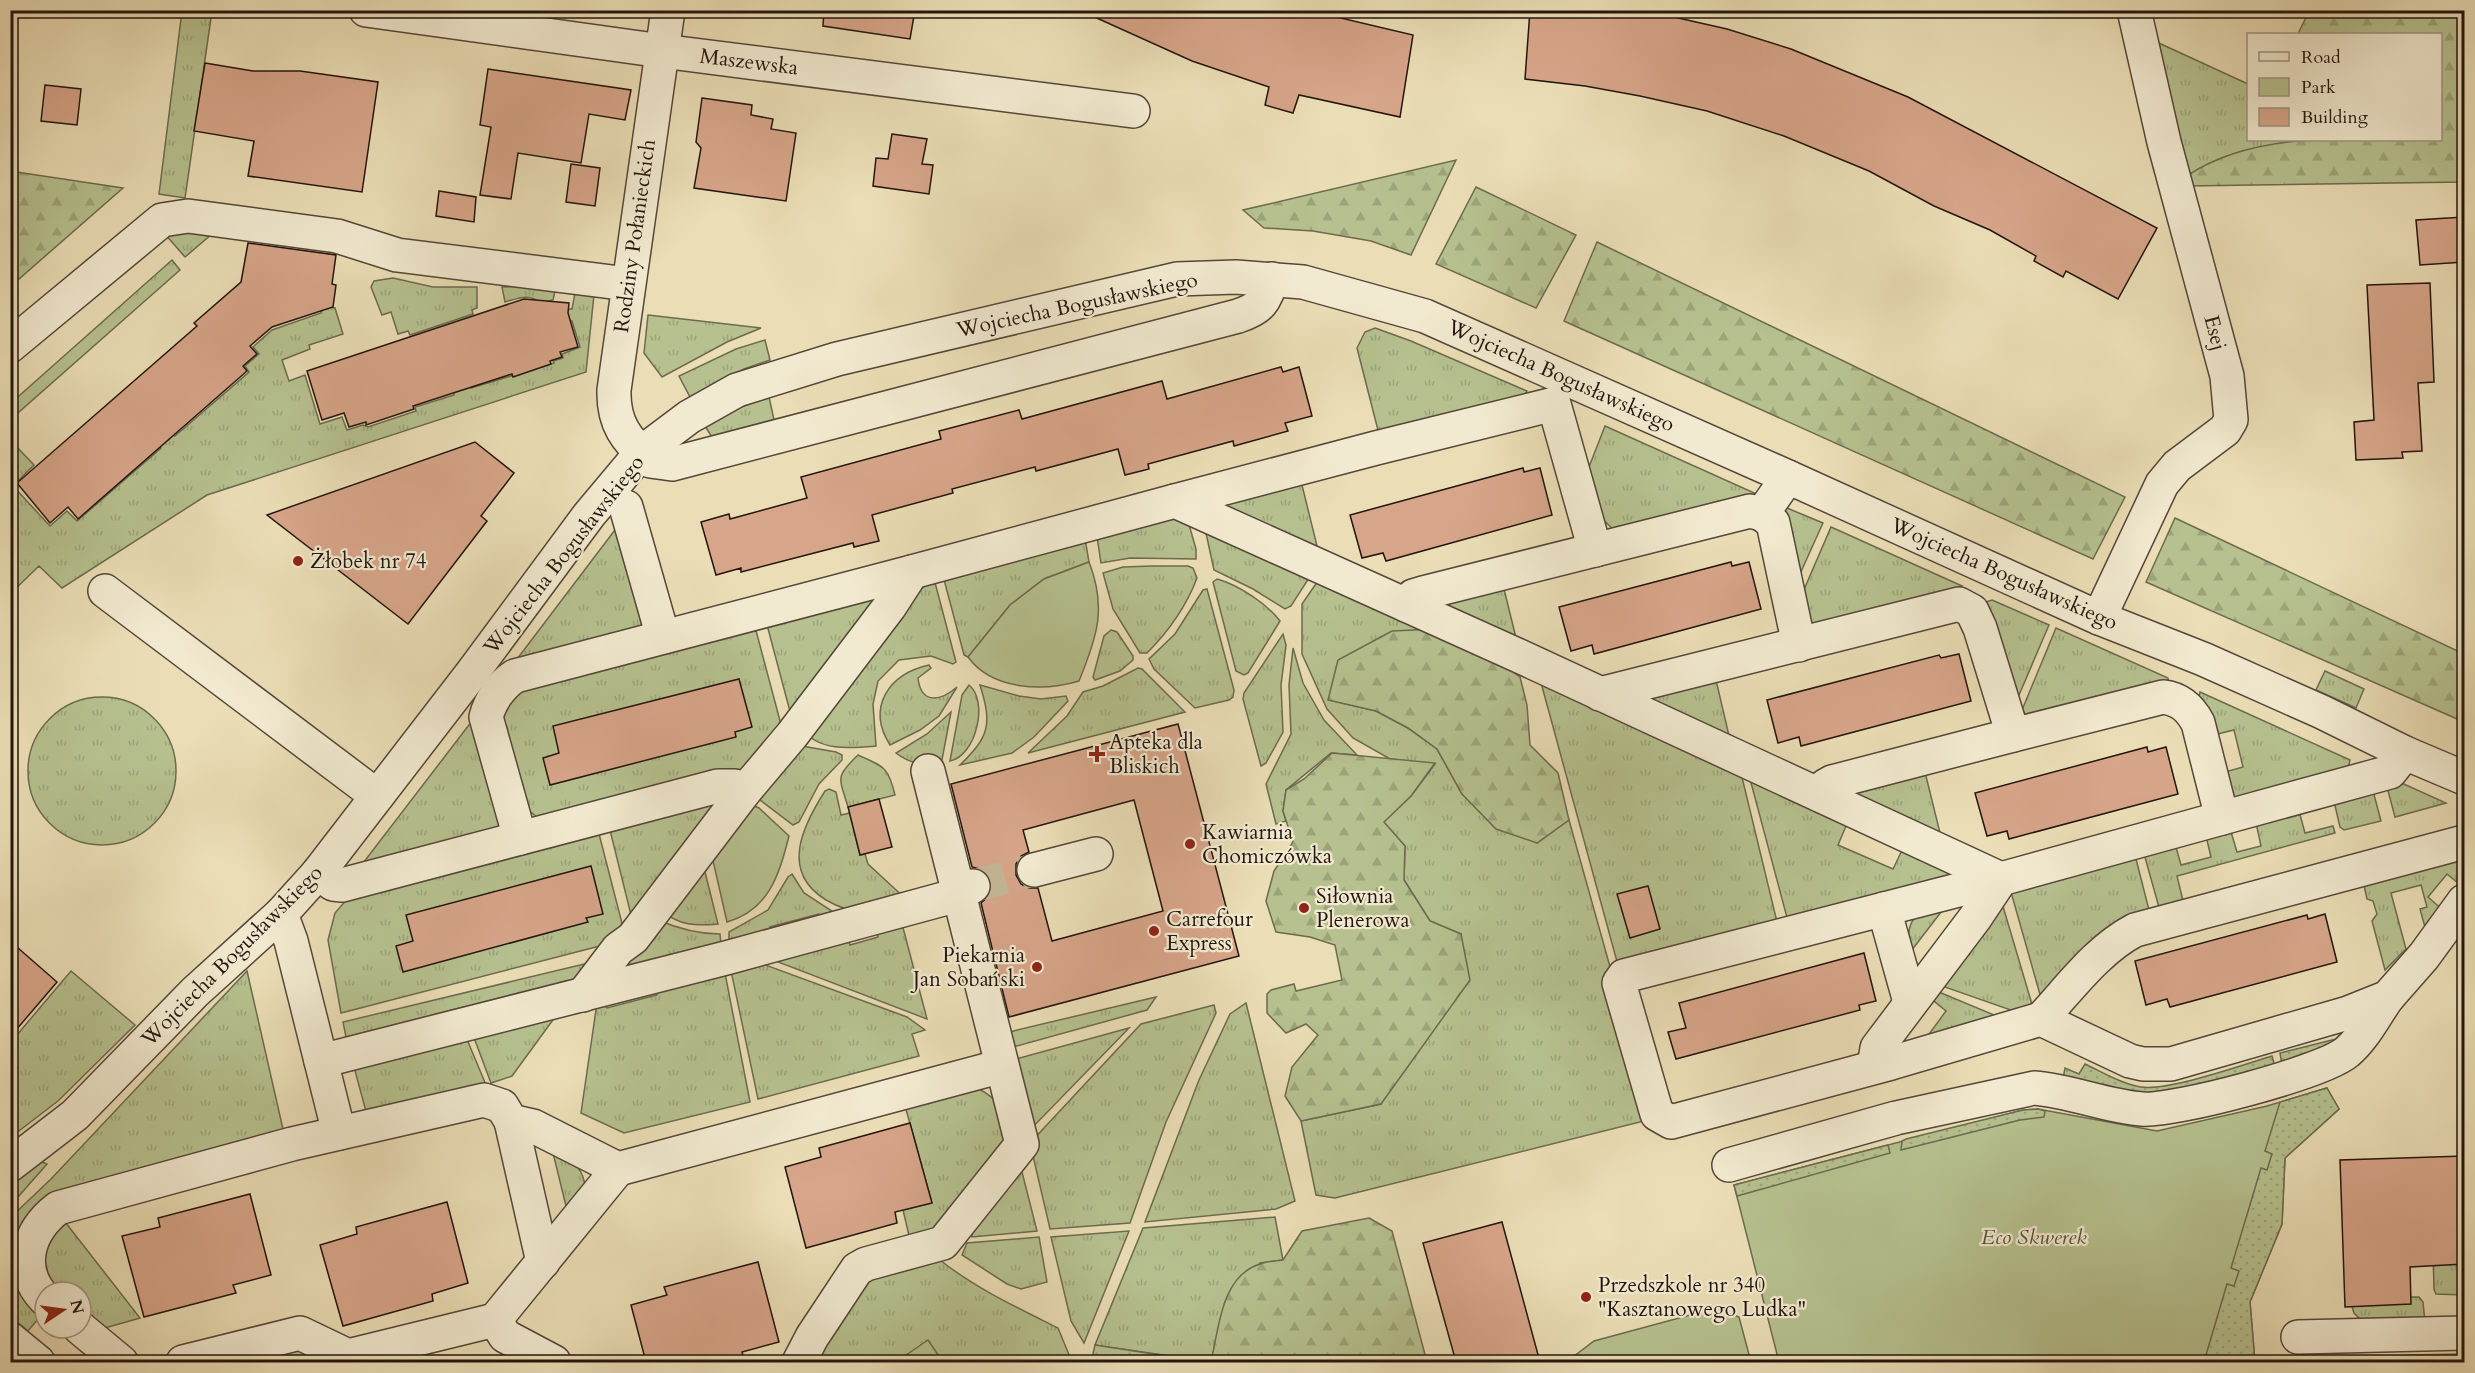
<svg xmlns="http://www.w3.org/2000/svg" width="2475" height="1373" font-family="Cardo,serif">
<defs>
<pattern id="grass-tufts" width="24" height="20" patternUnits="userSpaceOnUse" patternTransform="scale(1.5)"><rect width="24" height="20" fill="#b6c18f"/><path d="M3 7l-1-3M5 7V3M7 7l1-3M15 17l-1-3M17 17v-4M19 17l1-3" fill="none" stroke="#9ca57a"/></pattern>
<pattern id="forest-firs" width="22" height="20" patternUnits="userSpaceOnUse" patternTransform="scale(1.5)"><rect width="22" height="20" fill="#b6c18f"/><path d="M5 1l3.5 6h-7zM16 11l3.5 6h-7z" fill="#9ca57a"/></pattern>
<pattern id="garden-dots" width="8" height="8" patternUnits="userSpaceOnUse" patternTransform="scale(1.5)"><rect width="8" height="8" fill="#b6c18f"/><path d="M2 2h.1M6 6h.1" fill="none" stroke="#9ca57a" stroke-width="1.8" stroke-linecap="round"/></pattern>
</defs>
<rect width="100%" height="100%" fill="#ebdeb6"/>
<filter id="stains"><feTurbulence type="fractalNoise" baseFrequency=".00333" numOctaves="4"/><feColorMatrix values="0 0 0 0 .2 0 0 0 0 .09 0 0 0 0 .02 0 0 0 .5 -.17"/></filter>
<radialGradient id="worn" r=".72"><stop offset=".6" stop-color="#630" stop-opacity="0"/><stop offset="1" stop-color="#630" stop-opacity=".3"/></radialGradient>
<g fill="url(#grass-tufts)" stroke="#6c6b4f" stroke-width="1.5">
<path d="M182,11H212L185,198L159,194Z"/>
<path d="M2148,38L2248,84V140H2304C2259,148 2226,150 2187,176Z"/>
<path d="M219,228L185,257L165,234Z"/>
<path d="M172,260L180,270L11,419V403Z"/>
<path d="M393,278L433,287H477V308L472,310L473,314L410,335L408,331L398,334L391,312L382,315L371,287L374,281Z"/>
<path d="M525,286L555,291L553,300L541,303C529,293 519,298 505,302L502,287Z"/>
<path d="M575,293L594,295L586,372L207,495L62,588L39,566L11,593L10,470L14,467L11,463L10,445L13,443L34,465L13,486L50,526L67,511L77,521L161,448L159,445L173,433L175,436L249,372L245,366L259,354L253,347L272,330L321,313L323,306L335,308L343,334L309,345L310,349L282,360L289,381L305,375L320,424L342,417L347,430L363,425L368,427L416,411L415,407L454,395L453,390L470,384L471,388L554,363L553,361L563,358L562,354L580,347L572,321L563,322L558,309H572Z"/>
<path d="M648,315L761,328L727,342L662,377L644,353Z"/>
<path d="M1375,328L1411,341L1527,391L1525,397L1380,438L1357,348L1365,332Z"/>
<path d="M765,340L770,360L744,369L690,397L679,376L736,349Z"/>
<path d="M769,397L775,424L715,442L705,426L736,409Z"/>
<path d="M1605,426L1761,496L1613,529L1600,517L1587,472Z"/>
<path d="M1300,477L1319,554L1211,500Z"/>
<path d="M1787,508L1823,523L1795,585L1777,511Z"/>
<path d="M1171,512L1188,521L1196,549V559L1130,558L1101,563L1096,530Z"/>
<path d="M621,522L650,631L511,667Z"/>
<path d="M1204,524L1309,578L1291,606L1285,609L1253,589L1214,570Z"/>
<path d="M1831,527L1962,586L1953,592L1806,633L1803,592Z"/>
<path d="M1084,533L1089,562L1044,579L1010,605L968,657L964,655L942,572Z"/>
<path d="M1152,566H1188L1193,568L1197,578C1186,607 1168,632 1147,653H1140L1113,609L1103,573L1123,567Z"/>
<path d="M933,575L956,662L953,664L931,656L899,660L878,681L873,704L876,746C854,748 816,752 804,729Z"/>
<path d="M1320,578L1435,629L1329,700L1376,711L1408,728L1437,749L1462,794L1537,843L1569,820L1612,974L1644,1121L1335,1198L1316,1195L1301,1121L1381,1104L1461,934L1430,921L1404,880L1405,846L1383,822L1411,796L1435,764L1390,759L1353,738L1327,709L1302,654V604Z"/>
<path d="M1217,579C1239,585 1267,604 1280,621L1248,673L1244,675L1236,671L1213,582Z"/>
<path d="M1207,589L1234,690L1233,697L1229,700L1195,708L1154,669L1149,659L1175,634L1203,590Z"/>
<path d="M1504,589L1518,646L1430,605Z"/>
<path d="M873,596L876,601L792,719L766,621Z"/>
<path d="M1992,600L2049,625L2016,702L1980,604Z"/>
<path d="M754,623L783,732L756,766L538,818L527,809L499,713L518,686Z"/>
<path d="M2056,628L2168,678L2169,685L2027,716L2022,710Z"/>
<path d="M1111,630L1117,632L1133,656V660L1120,671L1095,680L1093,677L1104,636Z"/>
<path d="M1283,634L1286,645L1281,685L1283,732L1266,763L1261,766L1243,699L1244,693Z"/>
<path d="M1293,648L1303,683L1324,720L1357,755L1331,753L1286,790L1283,811L1286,821L1276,824L1266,784L1291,734L1289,685Z"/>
<path d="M929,665L931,668L918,678C921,705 941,701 957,687L939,716L920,730L890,745C866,707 889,674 929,665Z"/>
<path d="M1138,668L1142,669L1185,712L1028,753L1067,716L1083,692L1103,686Z"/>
<path d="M2325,671L2364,689L2356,708L2316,690Z"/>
<path d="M1715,676L1731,744L1638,696Z"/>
<path d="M1540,679L1740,769L1778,926L1619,969Z"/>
<path d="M969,685C989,701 976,756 950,761L962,695Z"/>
<path d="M980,685L1019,696L1041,699L1066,696L1068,701L1034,737L1012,753L960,765C990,736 992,724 980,685Z"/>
<path d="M2200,692L2350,760L2347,774L2236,798L2219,782L2218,774L2243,767L2234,730L2209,736L2198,702Z"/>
<circle cx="102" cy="771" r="74"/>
<path d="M951,712L941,765C923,765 910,764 896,753L927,734Z"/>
<path d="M472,721L504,831L360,867Z"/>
<path d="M796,745L836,752L842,755V760L819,784L799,822L793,825L760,800L757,792Z"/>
<path d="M858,755C884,767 888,766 895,795L848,807C839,777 835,777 858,755Z"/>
<path d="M1924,768L1942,841L1844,790Z"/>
<path d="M1750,779L1849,819L1838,845L1893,869L1905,844L1962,877L1789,925Z"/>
<path d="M2395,780L2446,803L2395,817L2386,783Z"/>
<path d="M2372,787L2381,821L2344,830L2340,827L2333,797Z"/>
<path d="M829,789L836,792L841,815L850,813L860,855L865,854L868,864L907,900C894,903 880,909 866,911C853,912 838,907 826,900C780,872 802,827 825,791Z"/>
<path d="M709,801L713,805L633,923L608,822Z"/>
<path d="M2298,807L2305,833L2333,826L2335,833L2177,876L2184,905L2160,911L2143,850L2174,840L2181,865L2211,857L2205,832L2229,825L2237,852L2261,846L2255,818Z"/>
<path d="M597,826L624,931L615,942L341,1013L328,940L335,913L348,898Z"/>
<path d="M2134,851L2150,914L2041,998L2009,885Z"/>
<path d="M2464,851V888L2447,874L2428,897L2446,913L2426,931L2420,909L2427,907L2421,885L2391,893L2406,949L2385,970L2372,921L2377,914L2373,901L2367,899L2363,881Z"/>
<path d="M704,868L718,924C697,926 678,926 662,910Z"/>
<path d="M792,874L804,893L838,915L827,919L819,914L770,927L767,933L732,944L729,940V932L768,910L788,877Z"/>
<path d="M1948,903L1908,955C1907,915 1913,914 1948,903Z"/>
<path d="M2002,903L2031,1001L2032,1006L2022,1014L1939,985Z"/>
<path d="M658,920C679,929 697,934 720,934L721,945L625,971L624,963Z"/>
<path d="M901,920L927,1019L765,957L847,935L850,945L878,937L876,926Z"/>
<path d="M601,960L580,985L466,1015L464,1007L346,1037L343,1022Z"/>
<path d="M752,960L907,1017L925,1030L912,1034L919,1056L758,1099L730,966Z"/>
<path d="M724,968L750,1102L624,1133L581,1113L597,1003L601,1002L607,1008L657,995L655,987Z"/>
<path d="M71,971L135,1025L58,1101L11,1137V1042Z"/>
<path d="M247,971L285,1138L53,1198L19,1245L11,1247V1217L51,1179Z"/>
<path d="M1934,990L2006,1020L1924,1041L1946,1011L1929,997Z"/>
<path d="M1156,997L1147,1010L1013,1047L1009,1032Z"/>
<path d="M1246,1003L1295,1201L1276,1209L1145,1222L1199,1080L1230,1014Z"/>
<path d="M1214,1005L1216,1013L1166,1122L1130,1223L1050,1229L1030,1143L1141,1024Z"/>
<path d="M558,1013L512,1076L491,1083L473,1035Z"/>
<path d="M1129,1028L1027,1133L1016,1059Z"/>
<path d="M466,1037L486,1085L367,1115L354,1067Z"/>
<path d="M979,1089C1004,1102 1004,1116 1011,1141L940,1235L911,1244L903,1210L932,1203L904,1102Z"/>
<path d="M552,1149C573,1160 584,1167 586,1192L568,1214Z"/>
<path d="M42,1162L47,1164L11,1205V1184Z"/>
<path d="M1022,1172L1037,1231L972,1237L974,1216Z"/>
<path d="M1275,1217L1283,1260L1260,1263L1225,1302L1211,1362L1095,1345L1143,1228Z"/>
<path d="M62,1218L140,1318L105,1328L81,1317V1292H53L40,1258Z"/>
<path d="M1129,1231L1084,1343L1071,1321L1051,1237Z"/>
<path d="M1039,1237L1047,1282L1021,1289L1007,1284L962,1255L967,1243Z"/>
<path d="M2433,1250H2464V1295L2436,1294L2434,1289Z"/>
<path d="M940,1260C975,1288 1018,1308 1058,1328L1072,1362H809L861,1275Z"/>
<path d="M10,1285L43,1313L28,1331L11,1317Z"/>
<path d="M2349,1297H2419L2423,1302L2425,1322L2362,1321L2354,1313Z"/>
<path d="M283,1344L310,1351L313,1362H214Z"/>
</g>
<g fill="url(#forest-firs)" stroke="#6c6b4f" stroke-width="1.5">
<path d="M2309,11H2464V182L2187,186V176C2258,128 2359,140 2440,140V34H2298Z"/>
<path d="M1456,160L1411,255L1371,241L1313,231L1264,228L1243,210Z"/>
<path d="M10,171L123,188L11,286H10Z"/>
<path d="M1476,187L1576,235L1536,308L1436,264Z"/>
<path d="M1597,242L2125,497L2093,559L1564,321Z"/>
<path d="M2175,518L2464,654V722L2146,582Z"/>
<path d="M1435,629L1485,651L1520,677L1527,705L1530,745L1558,773L1569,820L1537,843L1496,829L1462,794L1437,749L1408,728L1376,711L1328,700L1338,660L1392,631Z"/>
<path d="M1332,753L1435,763L1411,796L1384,822L1405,846L1404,880L1430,921L1461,934L1470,980L1381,1104L1301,1121L1285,1096L1292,1067L1318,1035L1306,1024L1286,1033L1267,1013V994L1271,990L1294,984L1296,991L1342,980L1335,945L1310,937L1276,932L1266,901L1274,871L1293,842L1283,811L1286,790L1304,779Z"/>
<path d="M1369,1218L1392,1231L1427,1362H1211C1219,1328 1221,1276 1260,1264C1267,1261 1276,1261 1283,1260L1302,1231Z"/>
<path d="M1095,1345L1205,1362H1091Z"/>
</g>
<g fill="#b6c18f" stroke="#6c6b4f" stroke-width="1.5">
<path d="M1089,562C1107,608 1097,637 1079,681C1043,692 992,690 968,657L1010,605L1044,579Z"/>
<path d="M749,804L759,808L789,836C779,875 769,910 727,922L711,852Z"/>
<path d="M2327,1088L2339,1109L2285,1158L2282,1224L2250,1302L2255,1362H1779L1734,1185L2023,1110L2038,1109L2157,1131L2267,1106Z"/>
<path d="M1716,1308L1739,1317L1751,1362H1571L1573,1357L1594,1341Z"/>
<path d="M928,1340L943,1362H896Z"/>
</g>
<g fill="url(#garden-dots)" stroke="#6c6b4f" stroke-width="1.5">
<path d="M2347,1027L2349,1029L2337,1045L2282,1065L2280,1053L2336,1039Z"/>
<path d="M2272,1056L2275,1067L2158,1097L2063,1079L2065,1068L2079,1074L2085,1064C2102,1072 2122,1084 2141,1087C2169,1091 2242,1065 2272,1056Z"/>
<path d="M2327,1088L2339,1109L2285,1158L2282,1224L2250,1302L2255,1362H2213L2214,1357L2206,1355L2227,1284L2234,1286L2239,1271L2231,1268L2261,1168L2267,1170L2272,1154L2265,1151L2280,1102Z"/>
<path d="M2038,1109L2045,1111L2044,1117L2020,1120L1901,1150L1902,1141L1906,1139L2023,1110Z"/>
<path d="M1888,1145L1890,1153L1737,1196L1734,1185Z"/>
<path d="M2464,1354V1362H2331L2408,1355Z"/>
</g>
<g fill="#d7a589" stroke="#22150f" stroke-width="1.5" fill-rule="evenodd">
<path d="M824,10H915L910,39L823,26Z"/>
<path d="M1079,10H1307L1413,35L1400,117L1299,95L1293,113L1265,105L1269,87L1192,61Z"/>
<path d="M1530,10H1643L1727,29L1791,49L1908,97L2157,228L2118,299L2066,271L2063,277L2034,261L2036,256L1990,230L1934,206L1869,171L1784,136L1707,111L1640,96L1585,86L1525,79Z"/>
<path d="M205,63L253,71H300L378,82L362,192L248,176L254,141L194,131Z"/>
<path d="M488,69L631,90L625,120L589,114L581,163L518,153L511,199L480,195L491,127L480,125Z"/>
<path d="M45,85L81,89L77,125L41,121Z"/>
<path d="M702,98L752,105L751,115L773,119L771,129L796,133L786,201L694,188L701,148L696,142Z"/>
<path d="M892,134L927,139L922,164L933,165L929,194L873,186L876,158L888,159Z"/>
<path d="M571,164L600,168L595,206L566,202Z"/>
<path d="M439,191L476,197L474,222L436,216Z"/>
<path d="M2464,217V262L2420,265L2416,220Z"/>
<path d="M248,243L336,255L332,284L336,285L333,307L272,327L250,346L257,354L243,366L247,371L78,519L68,507L50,523L17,483L197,326L194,323L241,282Z"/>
<path d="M2430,283L2434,382L2418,383L2422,451L2402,452L2403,458L2356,460L2354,422L2374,420L2367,285Z"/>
<path d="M524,299L569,303L568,313L578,347L560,352L562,357L550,361L551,364L513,377L512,374L413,406L414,409L366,425V422L349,427L344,413L322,420L307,371Z"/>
<path d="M1281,367L1283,372L1299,367L1312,416L1285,423L1288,431L1234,446L1233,441L1148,464L1149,469L1125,475L1118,449L1036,471L1035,467L952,489L953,493L872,515L879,541L854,547L853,543L741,572V568L716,575L701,522L729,514L730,519L807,498L801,477L941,439L939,431L1019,410L1022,419L1162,381L1167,399Z"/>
<path d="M475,442L514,473L481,516L487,521L408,624L267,515Z"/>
<path d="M1523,468L1524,472L1540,468L1552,515L1386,561L1383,553L1362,558L1350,515Z"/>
<path d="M1731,562L1732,566L1749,562L1761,609L1594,654L1592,645L1571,651L1559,607Z"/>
<path d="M1959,654L1971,701L1801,746L1799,737L1778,743L1767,700L1939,655L1941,658Z"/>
<path d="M739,679L752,727L735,732L736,737L550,785L543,758L559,753L553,726Z"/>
<path d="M1178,724L1239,956L1009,1017L981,903L989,896L992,885L989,877L983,870L972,867L951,784ZM1134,800L1163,911L1052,941L1038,888H1028L1021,884L1016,875V864L1021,856L1029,852L1023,830Z"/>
<path d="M2147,747L2148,752L2166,747L2178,794L2009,839L2007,831L1987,836L1975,793Z"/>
<path d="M879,799L892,847L860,855L848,807Z"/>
<path d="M591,866L603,914L586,918L588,922L403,972L396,946L413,941L406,915Z"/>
<path d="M1648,886L1660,929L1630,938L1617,894Z"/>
<path d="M2325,914L2337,962L2170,1007L2167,999L2146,1005L2135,961L2307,915L2308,919Z"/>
<path d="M10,941L57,982L10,1037Z"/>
<path d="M1864,953L1876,1001L1859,1005L1860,1010L1676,1059L1668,1032L1686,1028L1679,1003Z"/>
<path d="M910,1123L932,1203L895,1212L897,1223L806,1248L785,1167L821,1157L819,1148Z"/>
<path d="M2464,1156V1264L2410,1267L2411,1304L2345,1307L2340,1160Z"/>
<path d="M250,1194L271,1275L233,1285L236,1293L144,1317L122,1236L160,1227L158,1218Z"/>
<path d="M447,1202L468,1283L432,1294L433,1301L343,1326L320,1245L357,1234L356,1227Z"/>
<path d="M1502,1222L1540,1362H1456L1423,1243Z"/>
<path d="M758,1262L779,1342L742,1352L745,1362H646L631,1305L667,1295L664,1287Z"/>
</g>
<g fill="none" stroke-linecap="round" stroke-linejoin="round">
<path stroke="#c3b695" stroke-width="33" stroke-dasharray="33 16" stroke-linecap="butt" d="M973,886L1034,870"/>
<g stroke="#544739" stroke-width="36">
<g id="minor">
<path d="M366,10L662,51L1133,111"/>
<path d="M668,10L614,390C613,423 626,440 650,461L672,464L1238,316C1262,308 1264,302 1272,279"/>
<path d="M10,346L162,220L188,216L337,236L397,255L628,284"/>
<path d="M1175,501L1376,448L1554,404L1595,550"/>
<path d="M626,507L663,637"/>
<path d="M1762,514L1773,523L1799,645"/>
<path d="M105,591L377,796"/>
<path d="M1406,605L1413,596L1423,593L1750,511L1762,514L1788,477"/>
<path d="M2099,618L2162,484L2177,466L2225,430L2231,420L2227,376L2164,142L2134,10"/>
<path d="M1600,694L1959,604L1972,611L1980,628L2013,735L2163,697C2180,699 2190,708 2198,723L2222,818L2390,772L2405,753"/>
<path d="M1820,795L1825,786L1832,782L2013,735"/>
<path d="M520,838L486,717C490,701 501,685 515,676L912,572"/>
<path d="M1034,870L1096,854"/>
<path d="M318,873L333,884L342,885L718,786H735L744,792"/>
<path d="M2001,879L1624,976L1619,983L1657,1114L1671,1122L1891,1063L2041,1019L2130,1061L2143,1064H2171L2348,1013L2388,997L2424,956L2464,901"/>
<path d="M1884,909L1910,1002"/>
<path d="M281,914L291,941L339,1133"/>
<path d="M583,995L618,949L633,938L744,792L792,735L890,606L912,572L1175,501L1517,655L2001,879"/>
<path d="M2041,1019C2070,988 2097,950 2135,930L2464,842"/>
<path d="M321,1061L726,958L958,895L973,886"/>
<path d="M1874,1067L1877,1048L1975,918L2001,879L2222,818"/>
<path d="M511,1121L543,1262"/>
<path d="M10,1165L75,1115L195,992L281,914L318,873L472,673L589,515L641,453L689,417L737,390L837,359L1177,279L1236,277L1303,282L1425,316L1788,477L2099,618L2203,659L2322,712L2405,753L2464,778"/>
<path d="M1729,1165L1896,1118L2034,1088C2071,1091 2105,1106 2142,1109C2173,1112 2324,1072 2347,1052C2364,1038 2375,1015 2388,997"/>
<path d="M45,1299C16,1269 28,1231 58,1208L292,1144L484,1100L502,1106L511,1121L533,1126L618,1169L1002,1066"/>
<path d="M495,1320L505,1336L554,1362"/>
<path d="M80,1328L121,1362"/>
<path d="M2298,1337L2464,1333"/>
<path d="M10,1339L38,1362"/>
<path d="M183,1362L300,1333L348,1356L495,1320L618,1169"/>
<path d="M799,1362L812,1337L857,1269L866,1264L943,1243L1022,1144L928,771"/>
</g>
</g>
<use href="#minor" stroke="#f2ead0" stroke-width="33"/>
</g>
<g fill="#8f2418" stroke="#f2ead0" stroke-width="2">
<circle cx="298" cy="561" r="6"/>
<path d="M1094 745h6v6h6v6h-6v6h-6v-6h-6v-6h6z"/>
<circle cx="1190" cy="844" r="6"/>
<circle cx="1304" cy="908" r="6"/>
<circle cx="1154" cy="931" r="6"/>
<circle cx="1037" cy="967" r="6"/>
<circle cx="1586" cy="1297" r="6"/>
</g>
<g text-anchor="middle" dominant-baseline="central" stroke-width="4.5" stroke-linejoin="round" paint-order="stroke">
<g font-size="21" fill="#22150f" stroke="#f2ead0">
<text transform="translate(749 62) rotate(7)">Maszewska</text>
<text transform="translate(635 236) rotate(-82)">Rodziny Połanieckich</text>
<text transform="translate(1077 305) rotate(-12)">Wojciecha Bogusławskiego</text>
<text transform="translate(2215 333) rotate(75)">Esej</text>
<text transform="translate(1561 376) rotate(24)">Wojciecha Bogusławskiego</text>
<text transform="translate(564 555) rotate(-52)">Wojciecha Bogusławskiego</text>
<text transform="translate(2004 574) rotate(24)">Wojciecha Bogusławskiego</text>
<text transform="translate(232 956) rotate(-45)">Wojciecha Bogusławskiego</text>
</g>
<g font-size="21" fill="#22150f" stroke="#f2ead0" text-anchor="start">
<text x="310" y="561">Żłobek nr 74</text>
<text x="1109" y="742">Apteka dla<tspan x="1109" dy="24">Bliskich</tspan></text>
<text x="1202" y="832">Kawiarnia<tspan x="1202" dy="24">Chomiczówka</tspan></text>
<text x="1316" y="896">Siłownia<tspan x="1316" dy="24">Plenerowa</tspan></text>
<text x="1166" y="919">Carrefour<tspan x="1166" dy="24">Express</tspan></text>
<text x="1025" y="955" text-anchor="end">Piekarnia<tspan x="1025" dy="24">Jan Sobański</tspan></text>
<text x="1598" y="1285">Przedszkole nr 340<tspan x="1598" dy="24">"Kasztanowego Ludka"</tspan></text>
</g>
<g font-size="21" font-style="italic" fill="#56513c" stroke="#f2ead0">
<text x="2034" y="1237">Eco Skwerek</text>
</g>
</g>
<rect width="2475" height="1373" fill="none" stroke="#ebdeb6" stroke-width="36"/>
<rect x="12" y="12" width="2451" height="1349" fill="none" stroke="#22150f" stroke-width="3"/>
<rect x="18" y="18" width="2439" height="1337" fill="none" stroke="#22150f" stroke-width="1.5"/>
<rect x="2247" y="33" width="195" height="108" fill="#f2ead0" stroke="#9f9583" stroke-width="1.5"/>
<rect x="2259" y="52" width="30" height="9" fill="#f2ead0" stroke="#9f9583" stroke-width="1.5"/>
<text x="2301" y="63" font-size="18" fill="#22150f">Road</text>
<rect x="2259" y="78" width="30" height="18" fill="#b6c18f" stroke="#9f9583" stroke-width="1.5"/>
<text x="2301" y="93" font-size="18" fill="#22150f">Park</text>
<rect x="2259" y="108" width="30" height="18" fill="#d7a589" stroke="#9f9583" stroke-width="1.5"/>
<text x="2301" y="123" font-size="18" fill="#22150f">Building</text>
<g transform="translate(63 1310) rotate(77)"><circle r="28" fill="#f2ead0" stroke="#9f9583" stroke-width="1.5"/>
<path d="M0-4.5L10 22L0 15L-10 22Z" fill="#8f2418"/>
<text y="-9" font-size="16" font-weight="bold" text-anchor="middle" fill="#22150f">N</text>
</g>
<rect width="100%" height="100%" filter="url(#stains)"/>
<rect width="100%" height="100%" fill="url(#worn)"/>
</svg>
